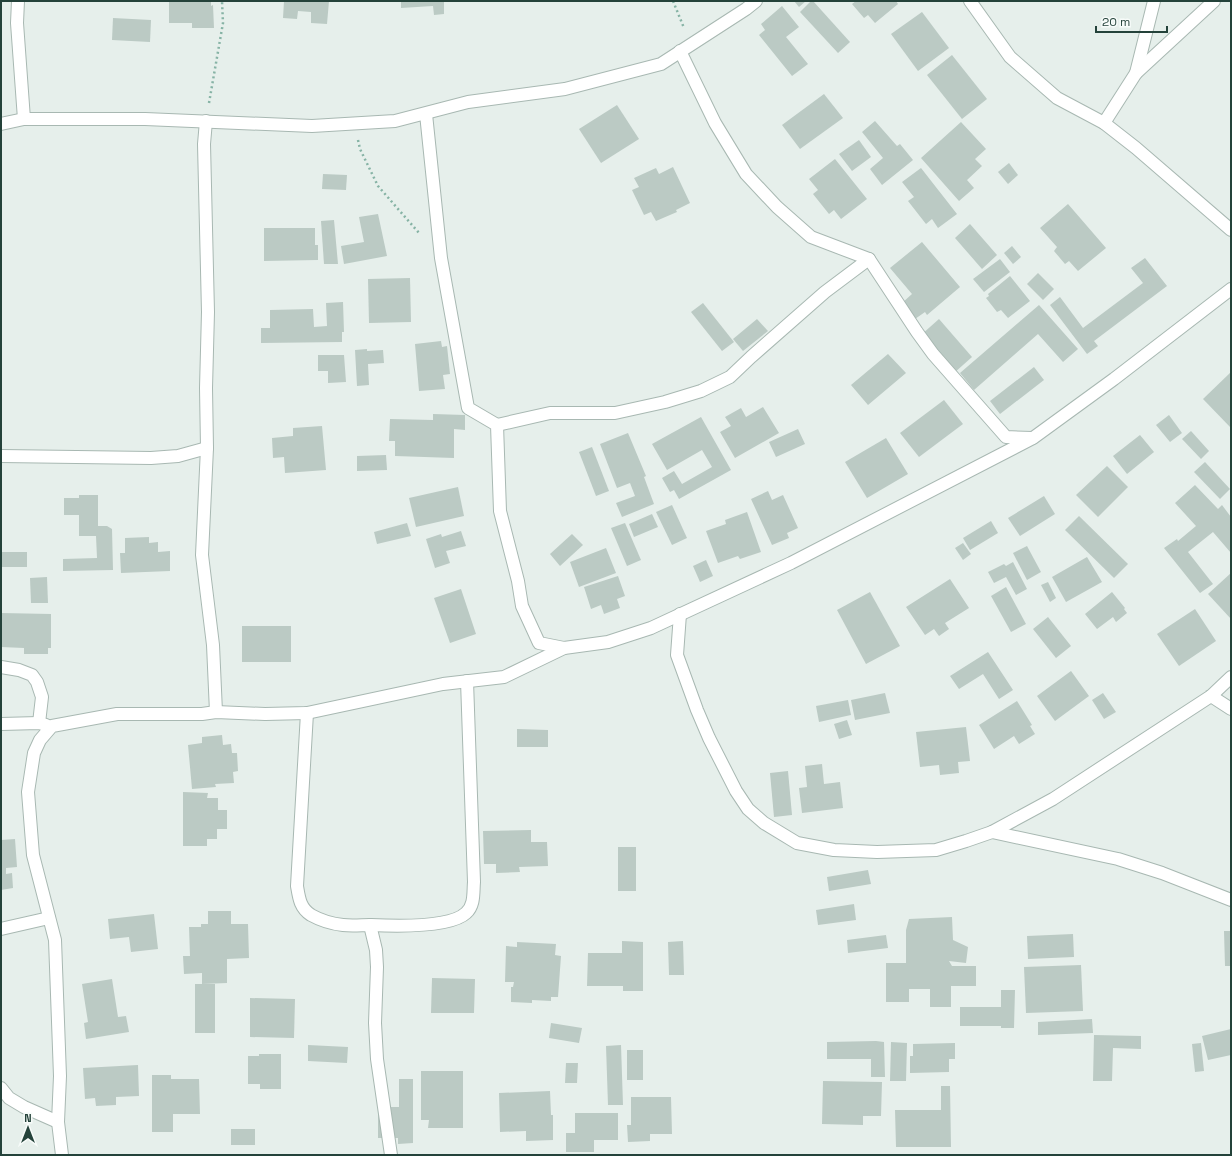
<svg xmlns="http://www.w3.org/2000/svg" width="1232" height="1156" font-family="'Space Grotesk',sans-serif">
<rect width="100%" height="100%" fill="#e6efeb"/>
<g fill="#bbcac4">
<path d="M169,1H211V6L213,5L214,28H192V23H169Z"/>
<path d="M284,1H329L327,24L311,23V12L298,11L297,19L283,18Z"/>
<path d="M401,1H444V14L434,15L433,6L401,8Z"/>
<path d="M794,1H806L799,7Z"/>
<path d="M811,1H813L850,42L838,53L800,12Z"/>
<path d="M856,1H896L898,4L875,23L868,15L864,18L852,4Z"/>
<path d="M782,6L799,27L786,37L808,64L792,76L759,35L765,30L761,24Z"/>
<path d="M922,12L949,48L918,71L891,34Z"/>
<path d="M113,18L151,20L150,42L112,40Z"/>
<path d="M952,55L987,99L962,119L927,75Z"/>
<path d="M824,94L843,118L800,149L782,125Z"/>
<path d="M617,105L639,139L601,163L579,129Z"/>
<path d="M875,121L897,146L900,144L913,160L882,185L870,169L883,158L862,132Z"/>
<path d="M961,122L986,149L975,159L982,166L967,180L974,188L959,201L921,158Z"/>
<path d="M859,140L871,157L852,171L839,154Z"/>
<path d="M835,159L867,199L841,219L834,210L829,214L813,194L818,190L809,179Z"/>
<path d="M1009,163L1018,175L1008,184L998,172Z"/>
<path d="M673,167L690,203L676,210L677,212L656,221L651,212L644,215L632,190L639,187L634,178L656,168L659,174Z"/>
<path d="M921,168L957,214L938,228L932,219L926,224L908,201L914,197L902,182Z"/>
<path d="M323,174L347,175L346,190L322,189Z"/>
<path d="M1068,204L1106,248L1078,271L1069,261L1065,264L1054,251L1057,247L1040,228Z"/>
<path d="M378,214L387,256L344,264L341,246L364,242L359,217Z"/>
<path d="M334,220L338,264H324L321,221Z"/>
<path d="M970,224L997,255L982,269L955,238Z"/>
<path d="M264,228H315V245H318V260L264,261Z"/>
<path d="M922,242L960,287L927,315L925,312L915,319L902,303L912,294L890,268Z"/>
<path d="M1012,246L1021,257L1013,264L1004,253Z"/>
<path d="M1145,258L1167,286L1094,341L1098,346L1087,354L1050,305L1060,297L1083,328L1143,283L1131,268Z"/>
<path d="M1000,259L1010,272L984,292L973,279Z"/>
<path d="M1038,273L1054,289L1043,300L1027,284Z"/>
<path d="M1010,276L1030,301L1008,318L1001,310L997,312L986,298L989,296L988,294Z"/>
<path d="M410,278L411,322L369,323L368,279Z"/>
<path d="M343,302L344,332H342V342L261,343V328H270V310L313,309L314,327L327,326L326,303Z"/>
<path d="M703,303L734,342L722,351L691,312Z"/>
<path d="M1039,305L1078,349L1063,362L1038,334L974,390L960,373Z"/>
<path d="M757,319L768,331L743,351L733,339Z"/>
<path d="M939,319L972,357L954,373L921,335Z"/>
<path d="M441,341L442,347L447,346L450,374L443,375L445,389L419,391L415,344Z"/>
<path d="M367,349V351L383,350L384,363L368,364L369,385L357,386L355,350Z"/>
<path d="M888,354L906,373L868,405L851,385Z"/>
<path d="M318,355H344L346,382L328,383V371H318Z"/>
<path d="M1034,367L1044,380L1000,414L990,401Z"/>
<path d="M1231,372V428L1203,399Z"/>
<path d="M944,400L963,424L919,457L900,433Z"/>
<path d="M763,407L779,433L735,458L720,432L731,426L725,417L741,408L746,417Z"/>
<path d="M433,414L465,415V430L454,429V458L395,456V441H389L390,419L433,420Z"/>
<path d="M1169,415L1182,433L1170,442L1156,425Z"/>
<path d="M701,417L731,470L679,499L674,490L670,492L662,478L674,471L682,484L712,467L702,450L667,470L652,444Z"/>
<path d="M322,426L326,470L285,473L284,457L273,458L272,438L293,436V428Z"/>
<path d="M798,429L805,444L776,457L769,442Z"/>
<path d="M1191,431L1209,451L1201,459L1182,439Z"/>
<path d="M628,433L646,476L644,477L654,504L622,517L616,503L635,496L630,483L617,488L600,444Z"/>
<path d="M1140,435L1154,452L1127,474L1113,456Z"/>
<path d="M886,438L908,474L867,498L845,462Z"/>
<path d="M592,447L609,491L596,496L579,452Z"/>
<path d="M386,455L387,470L357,471V456Z"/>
<path d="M1205,462L1230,489L1220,499L1194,472Z"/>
<path d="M1107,466L1128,487L1098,517L1076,495Z"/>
<path d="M1195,485L1218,509L1222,505L1231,517V553L1213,532L1188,552L1213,584L1200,593L1164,548L1177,539L1178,541L1196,526L1175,503Z"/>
<path d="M458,487L464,516L416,527L409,498Z"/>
<path d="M768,491L772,500L783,495L798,528L787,533L789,538L772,545L751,499Z"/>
<path d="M79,495H98V526H107L112,529L113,570L63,571V559L97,558L96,536H79V515H64V498H79Z"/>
<path d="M1044,496L1055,514L1020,536L1008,518Z"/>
<path d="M672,505L687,538L672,545L656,512Z"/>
<path d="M747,512L761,552L740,559L738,556L718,563L706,531L726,524L725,520Z"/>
<path d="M652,514L658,527L634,537L629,524Z"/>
<path d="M1079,516L1128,564L1114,578L1065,530Z"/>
<path d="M991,521L998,533L970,550L963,538Z"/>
<path d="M407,523L411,536L377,544L374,532Z"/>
<path d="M625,523L641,560L627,566L611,528Z"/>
<path d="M461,531L466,546L446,551L450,563L435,568L426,539L441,534L442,537Z"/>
<path d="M572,534L583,545L560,566L550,554Z"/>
<path d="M149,537V543L158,542V552L170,551V571L121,573L120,553H125V538Z"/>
<path d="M963,543L971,554L963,560L955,548Z"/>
<path d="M1027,546L1041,572L1027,580L1013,553Z"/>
<path d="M606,548L616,573L579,587L570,562Z"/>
<rect x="1" y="552" width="26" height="15"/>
<path d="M1087,557L1102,582L1066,602L1052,577Z"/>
<path d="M706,560L713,576L700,582L693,566Z"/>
<path d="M1013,562L1027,589L1016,595L1006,577L994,583L988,572L1004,564L1006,566Z"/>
<path d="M1231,573V619L1208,594Z"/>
<path d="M618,576L625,596L617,599L620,608L604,614L601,605L591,609L584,587Z"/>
<path d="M47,577L48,603H31L30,578Z"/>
<path d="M950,579L969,608L945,623L949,629L939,636L934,629L925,635L906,607Z"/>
<path d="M1048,582L1056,598L1050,602L1041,585Z"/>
<path d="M1006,587L1026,624L1011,632L991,596Z"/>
<path d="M461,589L476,634L450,643L434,598Z"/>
<path d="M870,592L900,646L866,664L837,610Z"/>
<path d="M1112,592L1125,608L1124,609L1127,613L1116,622L1113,617L1097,629L1085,614Z"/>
<path d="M1195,609L1216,641L1179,666L1157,634Z"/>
<path d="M1,613L51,614V648H48V654H24V648L1,647Z"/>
<path d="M1048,617L1071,646L1056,658L1033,629Z"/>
<rect x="242" y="626" width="49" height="36"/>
<path d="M988,652L1013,690L999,699L983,674L959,689L950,676Z"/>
<path d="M1071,671L1089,696L1055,721L1037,696Z"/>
<path d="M885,693L890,713L855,720L851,700Z"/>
<path d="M1103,693L1116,712L1104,719L1092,700Z"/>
<path d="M848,700L851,715L819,722L816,706Z"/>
<path d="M1017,701L1032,725L1030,726L1035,734L1019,744L1014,736L994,749L979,725Z"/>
<path d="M847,720L852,735L839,739L834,724Z"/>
<path d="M966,727L970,761L958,762L959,773L940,775L939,765L920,767L916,732Z"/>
<path d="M517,729L548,730V747H517Z"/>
<path d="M222,735L223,745L231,744L232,753H237L238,771L233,772L234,783L215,784L216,787L192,789L188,745L202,743V737Z"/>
<path d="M822,764L824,784L840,782L843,808L802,813L799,788L807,787L805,766Z"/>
<path d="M788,771L792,815L774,817L770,773Z"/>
<path d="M183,792L208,793L207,798H218V810H227V829H217V839H207V846H183Z"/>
<path d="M531,830V842H547L548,866L519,867L520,872L496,873V864H484L483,831Z"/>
<path d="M15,839L17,867L6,868V874L12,873L13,888L1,890V840Z"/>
<rect x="618" y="847" width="18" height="44"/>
<path d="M868,870L871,884L829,891L827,877Z"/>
<path d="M854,904L856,920L818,925L816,910Z"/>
<path d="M208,911H231V924H248L249,958L227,959V983L202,984V973L184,974L183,956H190L189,927H201V924H208Z"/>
<path d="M154,914L158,949L131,952L129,937L110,939L108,919Z"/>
<path d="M952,917L953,940L968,947L966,963L949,961L952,966H976V986H951V1007H930V989H909V1002H886V963H906V930L909,919Z"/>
<path d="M1224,931H1231V966H1225Z"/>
<path d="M1073,934L1074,957L1028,959L1027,936Z"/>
<path d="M886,935L888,948L848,953L847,940Z"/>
<path d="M622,941L643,942V991H623V986H587L588,953H622Z"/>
<path d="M683,941L684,975H669L668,942Z"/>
<path d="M517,942L556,944L555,955L561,956L558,997H551V1001L532,1000V1003L511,1002V987H513L514,982H505L506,946L517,947Z"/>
<path d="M1081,965L1083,1011L1026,1013L1024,967Z"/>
<path d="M432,978L475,979L474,1013H431Z"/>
<path d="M112,979L118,1017L126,1016L129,1032L86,1039L84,1023L88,1022L82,984Z"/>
<rect x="195" y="984" width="20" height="49"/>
<path d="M1001,990H1015L1014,1028H1001V1026H960V1007H1001Z"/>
<path d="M250,998L295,999L294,1038L250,1037Z"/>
<path d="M1092,1019L1093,1033L1038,1035V1022Z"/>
<path d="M551,1023L582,1028L579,1043L549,1038Z"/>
<path d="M1231,1029V1055L1208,1060L1202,1036Z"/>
<path d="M1094,1035L1141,1036V1049L1113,1048L1112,1081H1093Z"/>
<path d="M876,1041L884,1042L885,1077H871V1059H827V1042Z"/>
<path d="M891,1042L907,1043L906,1081H890Z"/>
<path d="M955,1043V1059H949V1072L910,1073V1056H913V1044Z"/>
<path d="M1201,1043L1204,1071L1195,1072L1192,1044Z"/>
<path d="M308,1045L348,1047L347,1063L308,1061Z"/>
<path d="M621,1045L623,1105H608L606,1046Z"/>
<rect x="627" y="1050" width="16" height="30"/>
<path d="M259,1054H281V1089H260V1084H248V1056H259Z"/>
<path d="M566,1063H578L577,1083H565Z"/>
<path d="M138,1065L139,1096L116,1097V1105L96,1106L95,1098L85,1099L83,1068Z"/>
<path d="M421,1071H463V1128H428L429,1120H421Z"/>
<path d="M152,1075H171V1079H199L200,1114H173V1132H152Z"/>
<path d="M399,1079H413V1143L398,1144V1138H378V1107H399Z"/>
<path d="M823,1081L882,1082L881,1116H863V1125L822,1124Z"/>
<path d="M941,1086H950L951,1147H896L895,1110H941Z"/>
<path d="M550,1091L551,1115H553V1140L526,1141V1131L500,1132L499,1093Z"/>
<path d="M631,1097H671L672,1134H650V1141L628,1142L627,1125H631Z"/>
<path d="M575,1113H618V1140H594V1152H566V1133H575Z"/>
<rect x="231" y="1129" width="24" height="16"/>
</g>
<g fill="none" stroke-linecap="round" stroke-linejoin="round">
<g stroke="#a8b8b2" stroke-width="14">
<path id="service" d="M1136,73L1214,1"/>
</g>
<g stroke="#a8b8b2" stroke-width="14">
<g id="minor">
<path d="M18,1L17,23L24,119"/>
<path d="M970,1L1010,57L1057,98L1104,123L1136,148L1231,230"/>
<path d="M680,51L715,123L746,174L777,207L811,237L869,259L917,332L933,354L1006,437L1032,438"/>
<path d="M426,114L441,258L468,408L497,425L500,511L518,581L522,606L539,643L564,648"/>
<path d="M206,121L204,144L208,312L206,388L207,448L202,555L213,645L216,712"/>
<path d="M1104,123L1136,73L1154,1"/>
<path d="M1,124L24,119H145L312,126L395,121L468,102L565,89L661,64L746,9L756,1"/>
<path d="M497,425L550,413H615L665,402L701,391L730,377L751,357L825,292L869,259"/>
<path d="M1,456L151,458L178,456L207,448"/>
<path d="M680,614L677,655L697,710L709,738L736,791L748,809L764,823L797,843L834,850L877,852L936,850L966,841L992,832L1053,799L1211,696L1231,677"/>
<path d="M1,667L19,670L32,675L37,682L42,697L39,723"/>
<path d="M1211,696L1231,709"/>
<path d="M307,713L297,886C299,898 300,908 311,915C320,920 333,924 343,925C352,926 362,925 371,925C393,926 450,928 466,913C475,905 473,892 474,882L467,681"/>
<path d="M1,724L39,723L46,725"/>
<path d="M992,832L1118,859L1162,873L1231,900"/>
<path d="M370,925L376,950L377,967L375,1023L377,1059L391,1155"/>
<path d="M1,929L49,918"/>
<path d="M1,1088L9,1098L24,1107L58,1122"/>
<path d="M62,1155L58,1122L60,1076L55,940L33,855L28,792L34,753L40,740L52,726L117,714H202L216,712L265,714L307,713L443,684L504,677L564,648L608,642L651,628L791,563L1033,438L1114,379L1231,289"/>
</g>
</g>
<g stroke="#86b3a5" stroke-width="2.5" stroke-dasharray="2 3" stroke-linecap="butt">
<path d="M673,1L684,28"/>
<path d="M209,103L223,23L222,1"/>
<path d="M358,140L360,149L378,186L419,233"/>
</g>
<use href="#service" stroke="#fff" stroke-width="12"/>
<use href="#minor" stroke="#fff" stroke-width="12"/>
</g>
<rect width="1232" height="1156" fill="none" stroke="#24423a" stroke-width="4"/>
<g transform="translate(28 1128)" stroke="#f7fbf9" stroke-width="3" paint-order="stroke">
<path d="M0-3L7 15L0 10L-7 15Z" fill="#24423a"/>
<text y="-6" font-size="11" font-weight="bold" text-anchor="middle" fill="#24423a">N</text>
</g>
<path d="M1096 26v6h71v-6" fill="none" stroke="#24423a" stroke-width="2"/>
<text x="1102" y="26" font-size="12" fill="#24423a" stroke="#f7fbf9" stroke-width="3" paint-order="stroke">20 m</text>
</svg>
